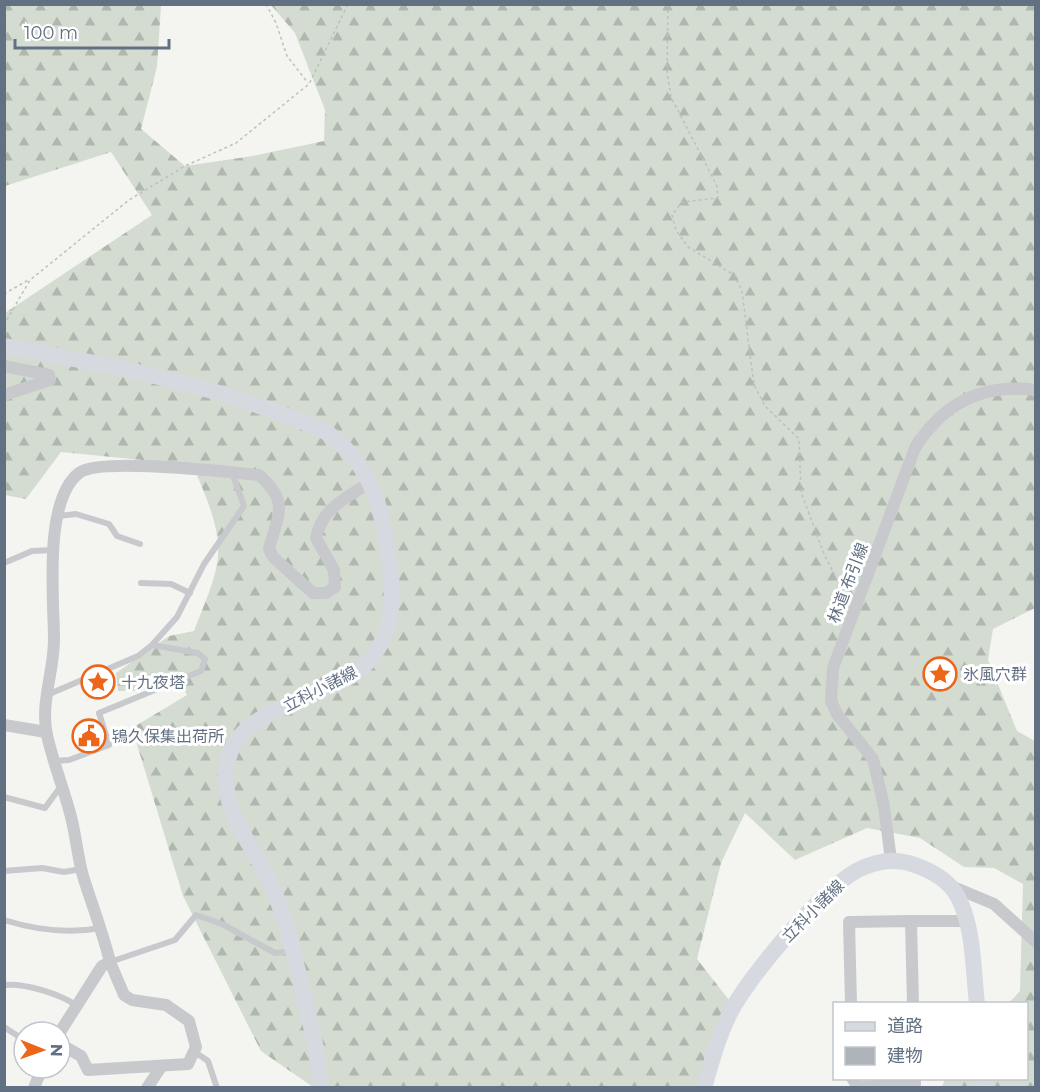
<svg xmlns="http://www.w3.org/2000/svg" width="1040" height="1092" font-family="Montserrat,'Noto Sans JP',sans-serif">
<defs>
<pattern id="forest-firs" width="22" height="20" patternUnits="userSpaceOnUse" patternTransform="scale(1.5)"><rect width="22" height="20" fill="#d4dcd1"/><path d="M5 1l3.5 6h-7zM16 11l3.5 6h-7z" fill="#afb7af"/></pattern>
</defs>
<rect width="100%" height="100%" fill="#f4f5f0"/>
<path fill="url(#forest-firs)" d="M5,5H161L157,67L141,129L185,166L253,156L324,141L325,110L295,33L271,5H1035V608L993,629L988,660L1017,731L1035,741V1087H942L945,1079L1026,1078V1004L1009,1003L1020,991L1023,884L994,868L964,867L920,838L867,828L795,860L745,813L721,863L697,959L729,1000L698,1087H313L261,1051L183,896L132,728L187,695L175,674L139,691H118L116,673L169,636L194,631C202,610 217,577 218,555C220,524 204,494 193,465L61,452L26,499L5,495V313L152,215L111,152L5,186Z"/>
<path fill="#afb4bb" stroke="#d5d6d3" stroke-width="1.5" d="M96,722L101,743L81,750L76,726Z"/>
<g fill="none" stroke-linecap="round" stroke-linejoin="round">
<g stroke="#bebfc1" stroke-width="1.5" stroke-dasharray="3 3" stroke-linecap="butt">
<path d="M266,4L276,23L287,56L308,83"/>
<path d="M668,4L667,72L671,97L717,186L718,198L682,202L672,215L676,230L688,247L734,275L742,291L754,385L765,406L799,439L801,492L824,554L847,599"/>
<path d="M4,294L30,279"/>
<path d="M4,325L30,280L129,200L185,166L236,143L309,84L348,4"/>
</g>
<g stroke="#c7c9cd" stroke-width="6">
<path d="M59,516L76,514L109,524L117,536L140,544"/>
<path d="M4,563L32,551L53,550"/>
<path d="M141,583L171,584L190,593"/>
<path d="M47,695L138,656L152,645L177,617L204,564L244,506L232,473"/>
<path d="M54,761L69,760L109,745L99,713L201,671L205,659L198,653L152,645"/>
<path d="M4,797L45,808L61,786"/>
<path d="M4,871L42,868L64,872L81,869"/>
<path d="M4,920C36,930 68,934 101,928"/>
<path d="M110,962L175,940L196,915L222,924L275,953L293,951"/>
<path d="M4,985C26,983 59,994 76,1005"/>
<path d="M4,1027L24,1040"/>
<path d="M195,1052L208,1061L217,1088"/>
</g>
<g stroke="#c7c9cd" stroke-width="12">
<path d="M4,366L49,375L50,380L4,395"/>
<path d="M4,725L46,732"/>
<path d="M891,860L884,806L873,759L837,714L831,701L833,668L915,448C943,403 983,383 1036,390"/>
<path d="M951,886L994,904L1036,942"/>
<path d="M911,921H966"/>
<path d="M851,1004L849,922L911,921L913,1004"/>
<path d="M60,1032L102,966L110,962C103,933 92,905 83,876C77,855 76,834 70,813C63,787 53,762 47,735C40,704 54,671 54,640C54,599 43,501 79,473C99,457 228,472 259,475C290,502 278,514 269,549L273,557L313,593H326L335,587L334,570L316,538C322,508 345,499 369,483"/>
<path d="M60,1044L81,1056L88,1070L188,1064L196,1047L189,1021L166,1005L132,1000L124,995L110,962"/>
<path d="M852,1078L858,1087L915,1084V1078"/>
<path d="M34,1088L42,1068"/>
<path d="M147,1088L161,1067"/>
</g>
<g stroke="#d6d9df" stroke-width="16">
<path d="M4,346C97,363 193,380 281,414C302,422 324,427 340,443C375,476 383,514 389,559C395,599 394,638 363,667C324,704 233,703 226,770C222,812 253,846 270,882C288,922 296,963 306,1005C312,1031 321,1060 319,1088"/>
<path d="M985,1078L986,1088"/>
<path d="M704,1088C711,1063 718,1038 729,1015C747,978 823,888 858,870C876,861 896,858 915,865C932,871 949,880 958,897C974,928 973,969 977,1004"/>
</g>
</g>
<defs>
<g id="sight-ring" transform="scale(1.725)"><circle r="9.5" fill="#fff" stroke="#ec6519" stroke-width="1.5"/><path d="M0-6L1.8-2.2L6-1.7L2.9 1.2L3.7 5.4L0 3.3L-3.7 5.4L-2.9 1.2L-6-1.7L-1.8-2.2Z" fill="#ec6519"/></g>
<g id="civic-ring" transform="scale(1.725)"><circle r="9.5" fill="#fff" stroke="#ec6519" stroke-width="1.5"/><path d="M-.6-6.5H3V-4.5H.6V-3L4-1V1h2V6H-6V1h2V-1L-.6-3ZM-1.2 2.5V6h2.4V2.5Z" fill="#ec6519"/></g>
</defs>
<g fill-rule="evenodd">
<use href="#sight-ring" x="940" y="674"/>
<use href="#sight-ring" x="98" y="682"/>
<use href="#civic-ring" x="89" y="736"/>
</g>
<g text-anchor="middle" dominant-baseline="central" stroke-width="6" stroke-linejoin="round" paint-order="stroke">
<g font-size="16" fill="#627083" stroke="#fff">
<text transform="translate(848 583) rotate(-69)">林道 布引線</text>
<text transform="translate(320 689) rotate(-27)">立科小諸線</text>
<text transform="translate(813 911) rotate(-45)">立科小諸線</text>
</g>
<g font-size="16" fill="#627083" stroke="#fff" text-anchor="start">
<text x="963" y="674">氷風穴群</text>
<text x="121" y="682">十九夜塔</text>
<text x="112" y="736">鴇久保集出荷所</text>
</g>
</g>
<rect width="1040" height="1092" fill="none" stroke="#627083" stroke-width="12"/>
<rect x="833" y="1002" width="195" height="78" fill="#ffffff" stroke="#c0c6cd" stroke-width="1.5"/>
<rect x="845" y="1022" width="30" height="9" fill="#d6d9df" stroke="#c0c6cd" stroke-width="1.5"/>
<text x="887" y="1032" font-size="18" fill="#627083">道路</text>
<rect x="845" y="1047" width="30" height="18" fill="#afb4bb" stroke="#c0c6cd" stroke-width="1.5"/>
<text x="887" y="1062" font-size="18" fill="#627083">建物</text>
<g transform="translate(42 1050) rotate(91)"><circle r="28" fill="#ffffff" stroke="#c0c6cd" stroke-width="1.5"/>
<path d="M0-4.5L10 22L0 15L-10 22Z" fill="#ec6519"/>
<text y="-9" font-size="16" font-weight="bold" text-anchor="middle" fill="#627083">N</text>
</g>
<path d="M15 39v9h154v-9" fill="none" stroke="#627083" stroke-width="3"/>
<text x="24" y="39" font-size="18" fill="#627083" stroke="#ffffff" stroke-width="4.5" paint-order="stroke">100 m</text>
</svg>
